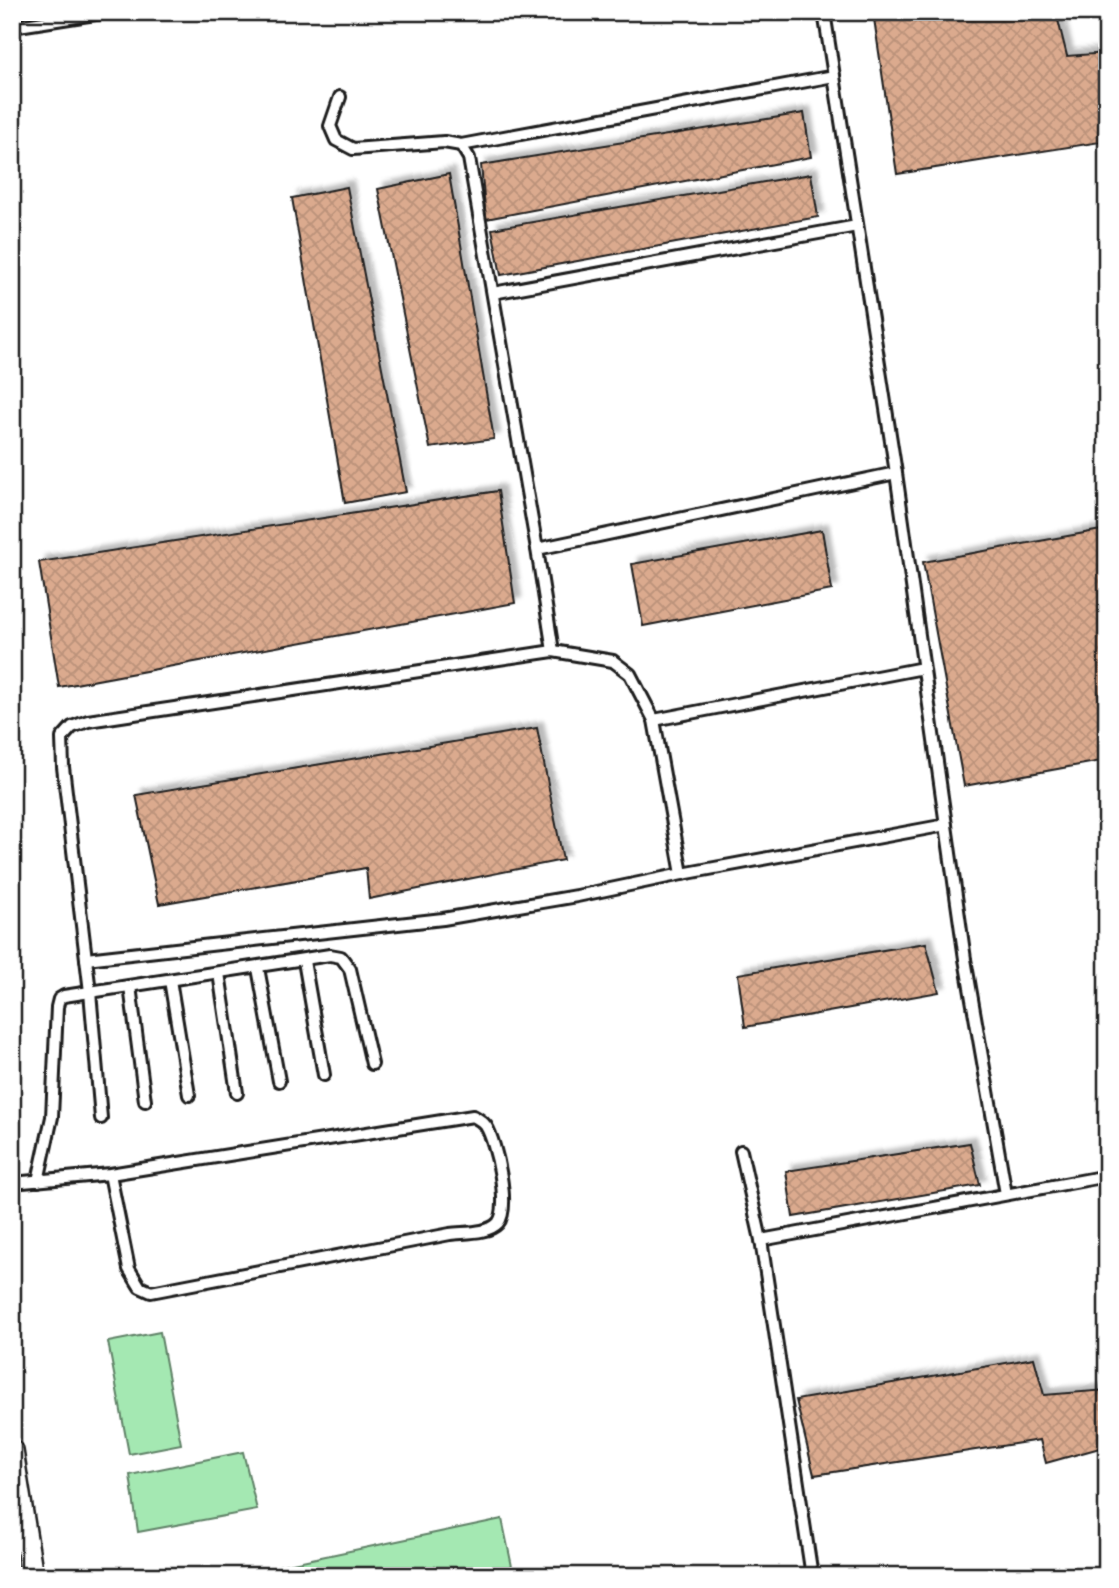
<svg xmlns="http://www.w3.org/2000/svg" width="1119" height="1588" font-family="Itim,sans-serif">
<defs>
<pattern id="building-cross-hatch" width="8" height="8" patternUnits="userSpaceOnUse" patternTransform="scale(1.75)"><rect width="8" height="8" fill="#dbaa8e"/><path d="M0 0l8 8M0 8l8-8" fill="none" stroke="#bb927a"/></pattern>
<filter id="shadow"><feDropShadow dx="6" dy="-6" stdDeviation="2" flood-color="#0004"/></filter>
</defs>
<rect width="100%" height="100%" fill="#fff"/>
<filter id="ink" filterUnits="userSpaceOnUse"><feTurbulence type="fractalNoise" baseFrequency=".0143" numOctaves="2"/><feDisplacementMap in="SourceGraphic" scale="14" xChannelSelector="R" yChannelSelector="G"/><feConvolveMatrix kernelMatrix="1 2 1 2 8 2 1 2 1" color-interpolation-filters="sRGB"/></filter>
<g filter="url(#ink)">
<g fill="#a4e8b2" stroke="#608267" stroke-width="2">
<path d="M160,1332L181,1444L129,1454L108,1342Z"/>
<path d="M243,1452L257,1510L138,1532L130,1475Z"/>
<path d="M502,1519L514,1576H230Z"/>
</g>
<g fill="url(#building-cross-hatch)" stroke="#1c1c1c" stroke-width="2" filter="url(#shadow)">
<path d="M873,12H1056L1067,56L1107,53V141L897,174Z"/>
<path d="M804,113L811,157L486,219L481,165Z"/>
<path d="M449,174L494,439L430,448L378,189Z"/>
<path d="M811,174L818,217L501,275L492,229Z"/>
<path d="M347,187L406,492L345,503L292,198Z"/>
<path d="M498,491L515,603L59,687L39,562Z"/>
<path d="M1107,529V760L964,786L923,562Z"/>
<path d="M822,530L832,590L643,626L632,564Z"/>
<path d="M537,728L563,860L369,899L366,868L159,904L136,795Z"/>
<path d="M926,943L939,992L745,1027L738,974Z"/>
<path d="M970,1143L980,1185L793,1217L786,1171Z"/>
<path d="M1034,1358L1044,1395L1107,1390V1446L1046,1463L1040,1440L814,1475L796,1400Z"/>
</g>
<g fill="none" stroke-linecap="round" stroke-linejoin="round">
<g stroke="#1c1c1c" stroke-width="16">
<g id="service">
<path d="M824,12L896,473L965,959L1006,1194"/>
<path d="M12,27L108,12"/>
<path d="M340,97L330,126L336,140L353,149L444,142L461,145L469,158L537,549L896,473"/>
<path d="M461,145L834,76"/>
<path d="M493,293L857,226"/>
<path d="M537,549L553,651"/>
<path d="M654,720L923,668"/>
<path d="M86,959L443,919L577,896L682,874"/>
<path d="M304,961L324,1075"/>
<path d="M258,968L279,1081"/>
<path d="M219,973L237,1093"/>
<path d="M170,980L189,1095"/>
<path d="M130,986L145,1101"/>
<path d="M101,1118L90,992L63,767L62,738L72,727L88,721L553,651L613,661L630,674L654,720L682,874L946,825"/>
<path d="M741,1151L761,1240L812,1576"/>
<path d="M38,1181L52,1117L57,1007L59,999L64,996L330,955L341,957L350,969L372,1064"/>
<path d="M12,1183L110,1174L473,1116C479,1119 482,1121 486,1126C496,1142 511,1208 498,1223C488,1234 464,1232 450,1234L151,1292L140,1287L129,1269L110,1174"/>
<path d="M761,1240L1107,1176"/>
</g>
</g>
<g stroke="#1c1c1c" stroke-width="26">
<path id="minor" d="M12,1451L32,1576"/>
</g>
<use href="#service" stroke="#fff" stroke-width="10"/>
<use href="#minor" stroke="#fff" stroke-width="21"/>
</g>
</g>
<rect width="1119" height="1588" fill="none" stroke="#fff" stroke-width="42"/>
<rect x="21" y="21" width="1077" height="1546" fill="none" stroke="#1c1c1c" stroke-width="2.5" filter="url(#ink)"/>
</svg>
